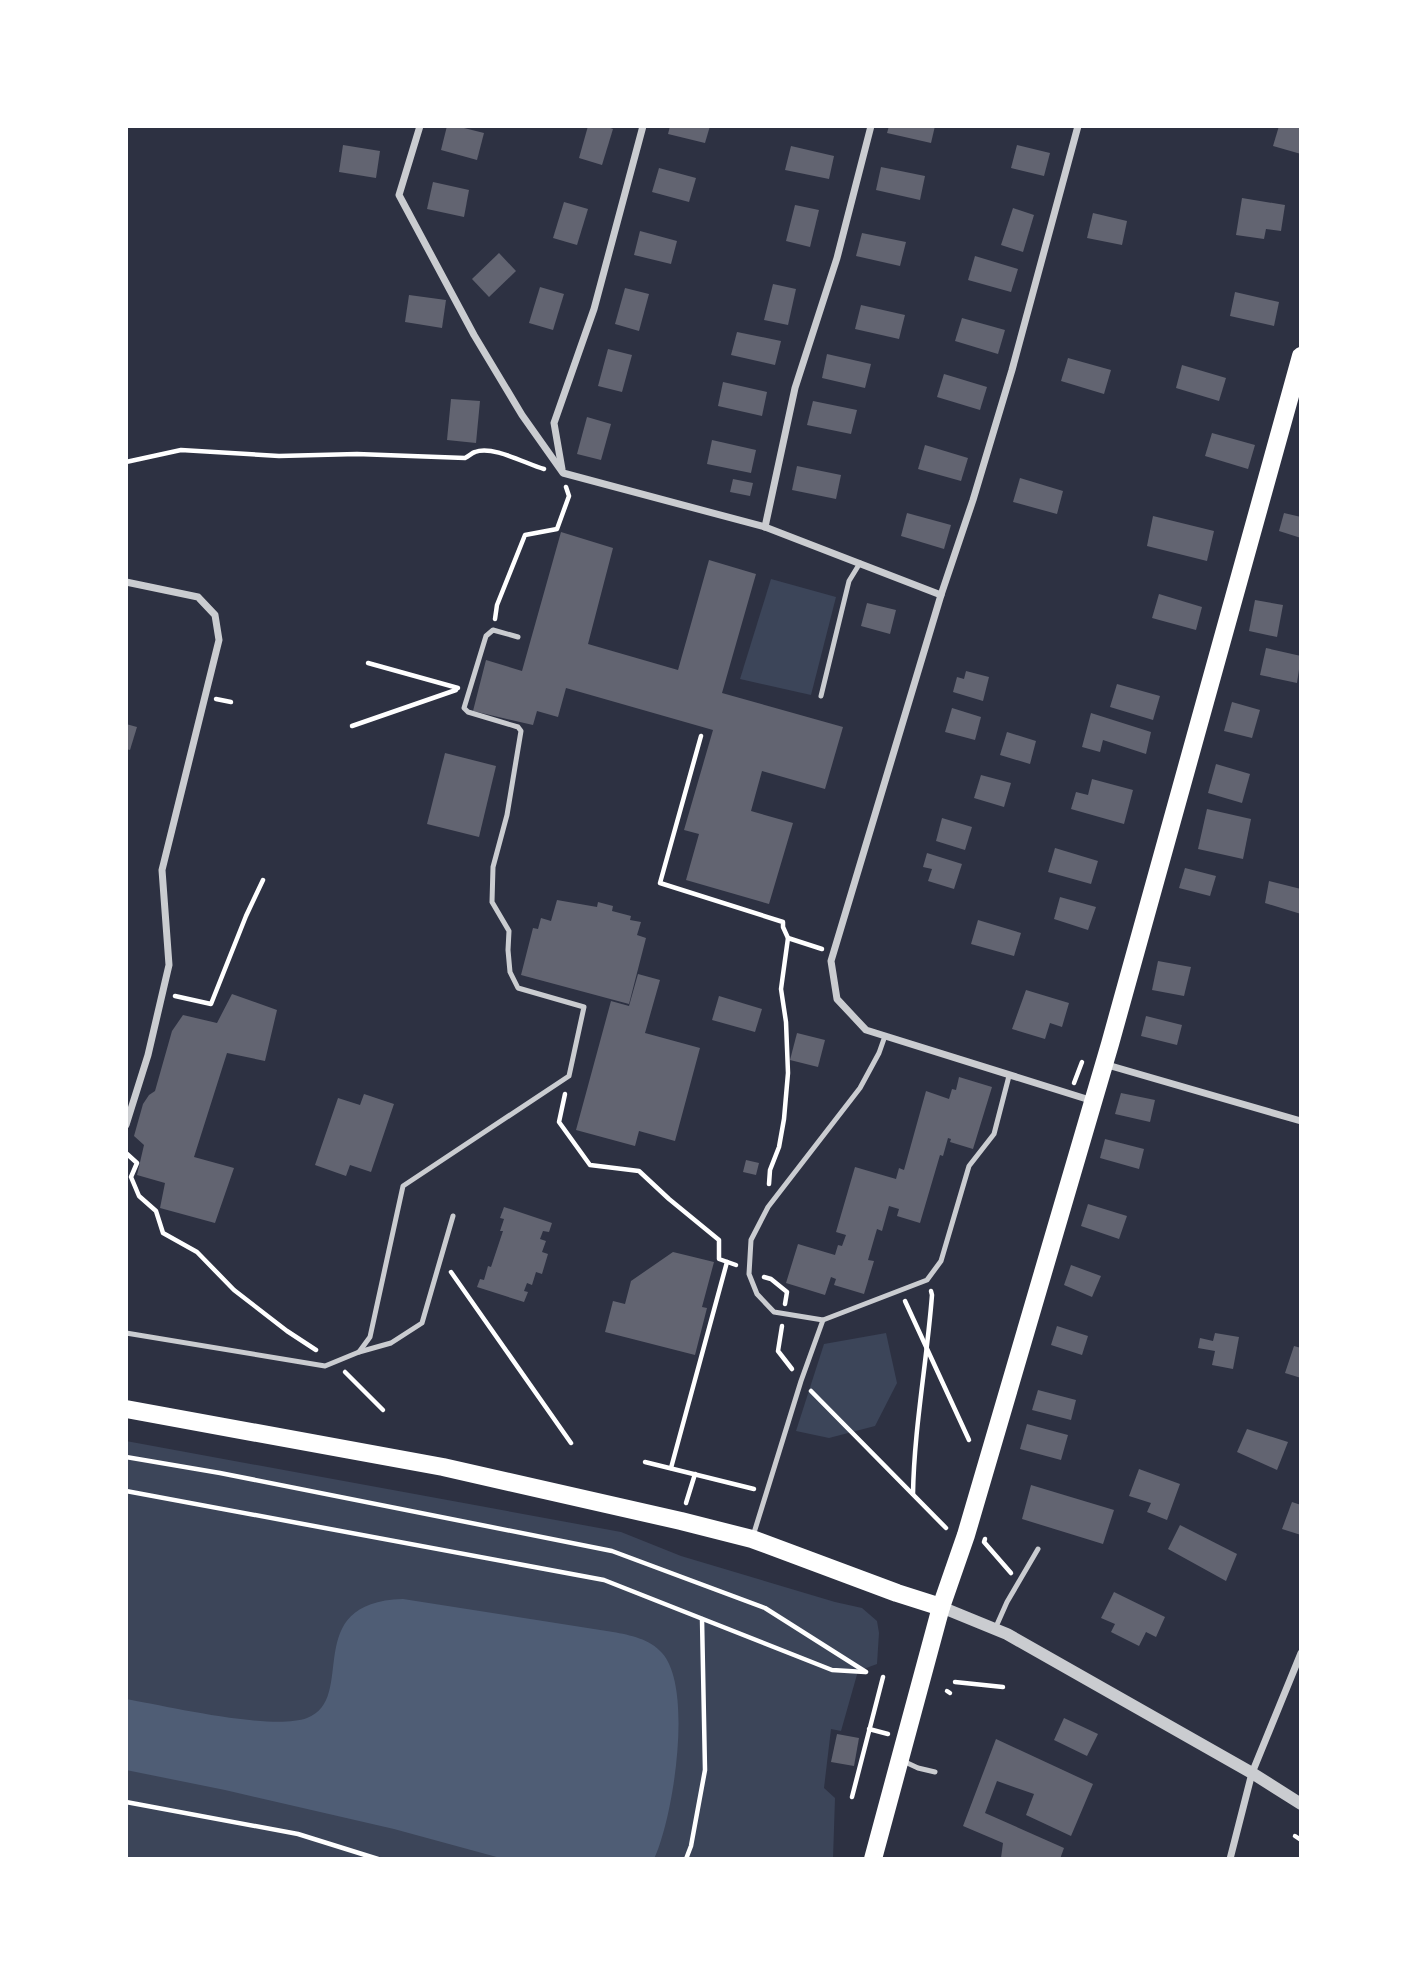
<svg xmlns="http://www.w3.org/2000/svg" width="1427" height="1985" font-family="Lato,sans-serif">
<rect width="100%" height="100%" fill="#2d3142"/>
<g fill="#3c4559">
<path d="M771,579L836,597L811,695L740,679Z"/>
<path d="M886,1333L897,1383L875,1426L829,1438L796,1431L824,1344Z"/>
<path d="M126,1441L621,1532L681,1556L835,1602L862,1608L877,1621L879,1633L877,1664L858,1671L841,1731L831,1729L824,1788L835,1798L833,1859H126Z"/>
</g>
<path fill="#4f5d75" d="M403,1599L613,1632C630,1635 650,1639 662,1653C694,1688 673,1819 654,1859H504L394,1829L225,1790L126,1770V1699C166,1706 272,1731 307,1718C359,1699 298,1602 403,1599Z"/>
<g fill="#626471">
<path d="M447,126H456L484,133L477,160L441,150Z"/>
<path d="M588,126H605L613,129L602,165L579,158Z"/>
<path d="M670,126H710L705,143L668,134Z"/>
<path d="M889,126H935L931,143L887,133Z"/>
<path d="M1279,126H1301V154L1273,146Z"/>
<path d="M343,145L380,151L376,178L339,172Z"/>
<path d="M1017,145L1050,153L1044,176L1011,168Z"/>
<path d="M791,146L834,156L829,179L785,170Z"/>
<path d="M881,167L925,176L920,200L876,190Z"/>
<path d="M659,168L696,178L689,202L652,192Z"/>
<path d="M433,182L469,190L464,217L427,209Z"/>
<path d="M1242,198L1285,205L1281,231L1266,229L1264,239L1236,235Z"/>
<path d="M564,202L588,209L577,245L553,238Z"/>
<path d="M795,205L819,210L810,247L786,241Z"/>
<path d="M1013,208L1034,215L1023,252L1001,245Z"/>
<path d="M1093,213L1127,221L1122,245L1087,238Z"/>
<path d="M640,231L677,241L671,264L634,255Z"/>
<path d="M862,233L906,242L900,266L856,256Z"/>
<path d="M499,253L516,271L489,297L472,279Z"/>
<path d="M975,256L1018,269L1011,292L968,280Z"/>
<path d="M773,284L796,289L788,325L764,320Z"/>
<path d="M540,287L564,294L553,330L529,323Z"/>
<path d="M625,288L649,294L639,331L615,324Z"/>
<path d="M1235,292L1279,302L1274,326L1230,316Z"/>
<path d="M409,295L446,300L442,328L405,322Z"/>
<path d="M861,305L905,315L899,339L855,329Z"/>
<path d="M962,318L1005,330L998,354L955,341Z"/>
<path d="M737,332L781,341L775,365L731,355Z"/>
<path d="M608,349L632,355L622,392L598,386Z"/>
<path d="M827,354L871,364L865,388L822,378Z"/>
<path d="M1068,358L1111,370L1104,394L1061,381Z"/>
<path d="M1182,365L1226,378L1219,401L1176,388Z"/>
<path d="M944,374L987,387L980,410L937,397Z"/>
<path d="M723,382L767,392L762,416L718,406Z"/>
<path d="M451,399L480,401L476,443L447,440Z"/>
<path d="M813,401L857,410L851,434L807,425Z"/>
<path d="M587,417L611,424L601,460L577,454Z"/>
<path d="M1212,433L1255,445L1248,469L1205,456Z"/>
<path d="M712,440L756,450L751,473L707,464Z"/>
<path d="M925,445L968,458L961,481L918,469Z"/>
<path d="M797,466L841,475L836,499L792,490Z"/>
<path d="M1020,478L1063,491L1057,514L1013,502Z"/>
<path d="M733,479L753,483L750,496L730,492Z"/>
<path d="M907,513L951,525L944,549L901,536Z"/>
<path d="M1284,513L1301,517V538L1279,531Z"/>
<path d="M1153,516L1214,531L1207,561L1147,546Z"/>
<path d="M561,532L613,548L588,644L678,670L709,560L756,574L722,693L843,727L825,789L762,771L751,811L793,823L769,904L686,880L699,834L684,830L713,730L566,688L558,717L537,711L533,725L473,711L486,660L522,671Z"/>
<path d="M1159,594L1202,607L1196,630L1152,618Z"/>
<path d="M1255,600L1283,605L1277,637L1249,631Z"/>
<path d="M867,603L896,610L890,634L861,626Z"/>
<path d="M1266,648L1301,656L1297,683L1260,675Z"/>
<path d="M966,671L989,677L983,701L953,692L957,677L964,679Z"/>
<path d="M1117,684L1160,696L1153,720L1110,707Z"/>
<path d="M1232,702L1260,710L1252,738L1224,731Z"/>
<path d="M952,708L981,717L975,740L945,732Z"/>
<path d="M1091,713L1151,732L1146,754L1103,740L1100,752L1082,747Z"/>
<path d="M126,724L137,727L130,750L126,749Z"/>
<path d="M1007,732L1036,741L1030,764L1000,755Z"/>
<path d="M445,753L496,766L479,837L427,824Z"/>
<path d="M1216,764L1250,774L1242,803L1208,793Z"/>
<path d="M981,775L1011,783L1004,807L974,798Z"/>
<path d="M1092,779L1133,790L1124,824L1071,809L1076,792L1088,795Z"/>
<path d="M1207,809L1251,819L1243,859L1198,849Z"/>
<path d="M942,818L972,827L965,850L936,841Z"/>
<path d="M1055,848L1098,861L1091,884L1048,872Z"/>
<path d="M927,853L962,864L954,889L928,881L932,869L923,867Z"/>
<path d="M1185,868L1216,876L1210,896L1179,888Z"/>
<path d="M1269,881L1301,889V914L1265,903Z"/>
<path d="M1060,897L1096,907L1088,930L1054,919Z"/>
<path d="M557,900L597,907L598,902L613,906L612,911L631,916L630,920L641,922L637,935L646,938L629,1004L521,975L533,928L538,929L541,918L551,921Z"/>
<path d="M978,920L1021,933L1014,956L971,944Z"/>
<path d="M1158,961L1191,967L1184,996L1152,990Z"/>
<path d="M638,974L660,980L645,1033L700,1048L675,1141L639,1131L635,1146L576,1130L611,1001L629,1006Z"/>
<path d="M1026,990L1069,1003L1062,1027L1050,1023L1045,1039L1012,1029Z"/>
<path d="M232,994L277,1010L265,1061L227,1053L194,1157L234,1168L215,1223L160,1208L165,1183L137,1175L144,1145L134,1136L143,1104L149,1095L155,1091L172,1031L183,1015L217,1023Z"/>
<path d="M719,996L762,1009L755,1032L712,1020Z"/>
<path d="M1146,1016L1182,1025L1177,1045L1141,1036Z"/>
<path d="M797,1033L825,1040L818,1067L790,1060Z"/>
<path d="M959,1077L992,1087L973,1149L950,1142L951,1139L948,1138L943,1156L940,1155L920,1223L897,1216L899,1209L889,1206L882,1231L877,1229L868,1260L874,1261L864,1294L834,1285L836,1279L831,1277L825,1295L786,1283L798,1244L835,1255L838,1245L842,1246L846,1235L836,1232L855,1167L896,1179L899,1168L904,1170L926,1091L949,1099L952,1089L956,1090Z"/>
<path d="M1121,1093L1155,1100L1150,1122L1115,1114Z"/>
<path d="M364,1094L394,1104L371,1172L350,1165L346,1176L315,1165L338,1098L360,1105Z"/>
<path d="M1105,1139L1144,1149L1139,1169L1100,1158Z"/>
<path d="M746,1160L759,1163L756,1175L743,1172Z"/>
<path d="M1088,1204L1127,1216L1119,1239L1081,1226Z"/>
<path d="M504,1207L552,1223L549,1232L543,1231L540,1239L546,1241L542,1252L548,1254L542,1274L536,1272L532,1285L527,1283L524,1291L528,1292L524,1302L477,1287L480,1279L484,1280L488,1266L491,1267L503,1231H500L504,1219L500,1218Z"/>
<path d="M673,1252L714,1262L702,1307L707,1308L695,1355L605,1332L613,1301L625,1304L631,1281Z"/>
<path d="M1071,1265L1101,1276L1092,1297L1064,1285Z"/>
<path d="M1057,1326L1088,1336L1082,1355L1051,1345Z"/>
<path d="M1215,1333L1239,1337L1233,1369L1212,1365L1215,1351L1198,1348L1200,1338L1213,1341Z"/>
<path d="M1294,1346L1301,1348V1378L1285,1373Z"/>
<path d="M1038,1390L1076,1400L1071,1420L1032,1410Z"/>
<path d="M1027,1424L1068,1435L1061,1460L1020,1449Z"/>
<path d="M1247,1429L1288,1442L1277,1470L1237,1452Z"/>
<path d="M1139,1469L1180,1484L1167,1520L1147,1512L1151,1503L1129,1496Z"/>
<path d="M1031,1485L1114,1510L1103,1544L1022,1519Z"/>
<path d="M1292,1502L1301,1505V1535L1282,1529Z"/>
<path d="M1180,1525L1237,1554L1226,1581L1168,1549Z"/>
<path d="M1114,1592L1165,1617L1156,1637L1146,1632L1139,1646L1111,1632L1115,1624L1101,1618Z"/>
<path d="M1064,1718L1098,1734L1087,1756L1054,1740Z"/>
<path d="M837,1734L859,1738L854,1766L831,1762Z"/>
<path d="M996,1739L1093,1784L1071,1836L1026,1815L1034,1794L997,1781L985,1813L1064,1848L1060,1859H1003L1001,1858L1003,1843L963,1826Z"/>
</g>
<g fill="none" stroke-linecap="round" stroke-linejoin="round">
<g stroke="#fff" stroke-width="4.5">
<path d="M126,462L181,450L279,456L357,454L465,458C469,456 472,453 475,452C493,445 526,464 544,469"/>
<path d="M495,619L497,605L525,535L557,529L569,496L566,487"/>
<path d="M368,663L458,688"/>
<path d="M216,699L231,702"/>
<path d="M352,726L456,690"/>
<path d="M701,736L660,883L783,922V927L788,938L781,989L786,1022L788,1073L784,1119L779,1147L770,1170L769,1184"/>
<path d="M788,938L822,949"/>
<path d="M175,996L211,1004L246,916L263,880"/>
<path d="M1074,1083L1082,1062"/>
<path d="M565,1094L559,1122L590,1165L639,1171L669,1199L719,1240V1259L736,1265"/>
<path d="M126,1153L137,1163L131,1177L139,1196L156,1211L163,1233L197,1252L234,1290L287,1331L316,1350"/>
<path d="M451,1272L571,1443"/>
<path d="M764,1277L771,1279L787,1292L785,1304"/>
<path d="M905,1301L969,1440"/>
<path d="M782,1326L778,1351L792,1369"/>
<path d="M345,1372L383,1410"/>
<path d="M811,1391L946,1528"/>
<path d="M126,1457L220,1473L612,1551L765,1608L866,1672"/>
<path d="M645,1462L754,1489"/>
<path d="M671,1468L727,1262"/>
<path d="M126,1491L604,1580L832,1670L865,1672"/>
<path d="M913,1494C914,1429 927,1361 932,1295L931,1291"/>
<path d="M686,1503L695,1474"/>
<path d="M985,1539L984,1542L1011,1573"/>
<path d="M955,1682L1003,1687"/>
<path d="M947,1691L950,1693"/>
<path d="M869,1729L888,1734"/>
<path d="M852,1797L883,1677"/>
<path d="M126,1802L298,1834L378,1859"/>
<path d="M1295,1836L1301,1840"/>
<path d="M686,1859L691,1846L705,1770L702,1619"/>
</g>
<g stroke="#caccd0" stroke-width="5">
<path d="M821,696L849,581L860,563"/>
<path d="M885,1036L879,1053L860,1088L768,1207L751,1240L749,1274L757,1294L774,1312L823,1320L927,1280L941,1261L969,1166L994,1134L1009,1076"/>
<path d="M126,1333L325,1366L359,1352L370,1337L403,1186L569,1076L584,1007L518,988L510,972L508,950L509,931L492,902L493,867L507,815L521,731L518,727L468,712L464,708L486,636L493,630L518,637"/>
<path d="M359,1352L391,1343L422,1323L453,1216"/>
<path d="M753,1536L801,1381L823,1320"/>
<path d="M995,1629L1007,1602L1038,1549"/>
<path d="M903,1761L918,1768L935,1772"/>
</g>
<g stroke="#caccd0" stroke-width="7">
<path d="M420,126L399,195L474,335L522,415L563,473L765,527L941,595"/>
<path d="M1078,126L1012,370L973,500L941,595L831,961L837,999L866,1030L1093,1101"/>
<path d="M562,469L554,423L594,309L643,126"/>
<path d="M765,527L795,388L837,258L871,126"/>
<path d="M126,582L198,597L215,615L219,640L162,870L169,965L148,1055L126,1125"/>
<path d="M1104,1064L1301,1121"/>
<path d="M1230,1859L1252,1773L1301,1653"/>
</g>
<path stroke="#caccd0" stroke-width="12" d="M941,1607L1007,1634L1252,1773L1301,1804"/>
<g stroke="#fff" stroke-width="18">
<path d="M126,1409L443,1467L681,1521L752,1539L897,1593L941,1607"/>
<path d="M873,1859L941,1607L966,1535L1110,1044L1301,356"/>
</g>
</g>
<rect width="1427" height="1985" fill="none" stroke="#ffffff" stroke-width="256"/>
</svg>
